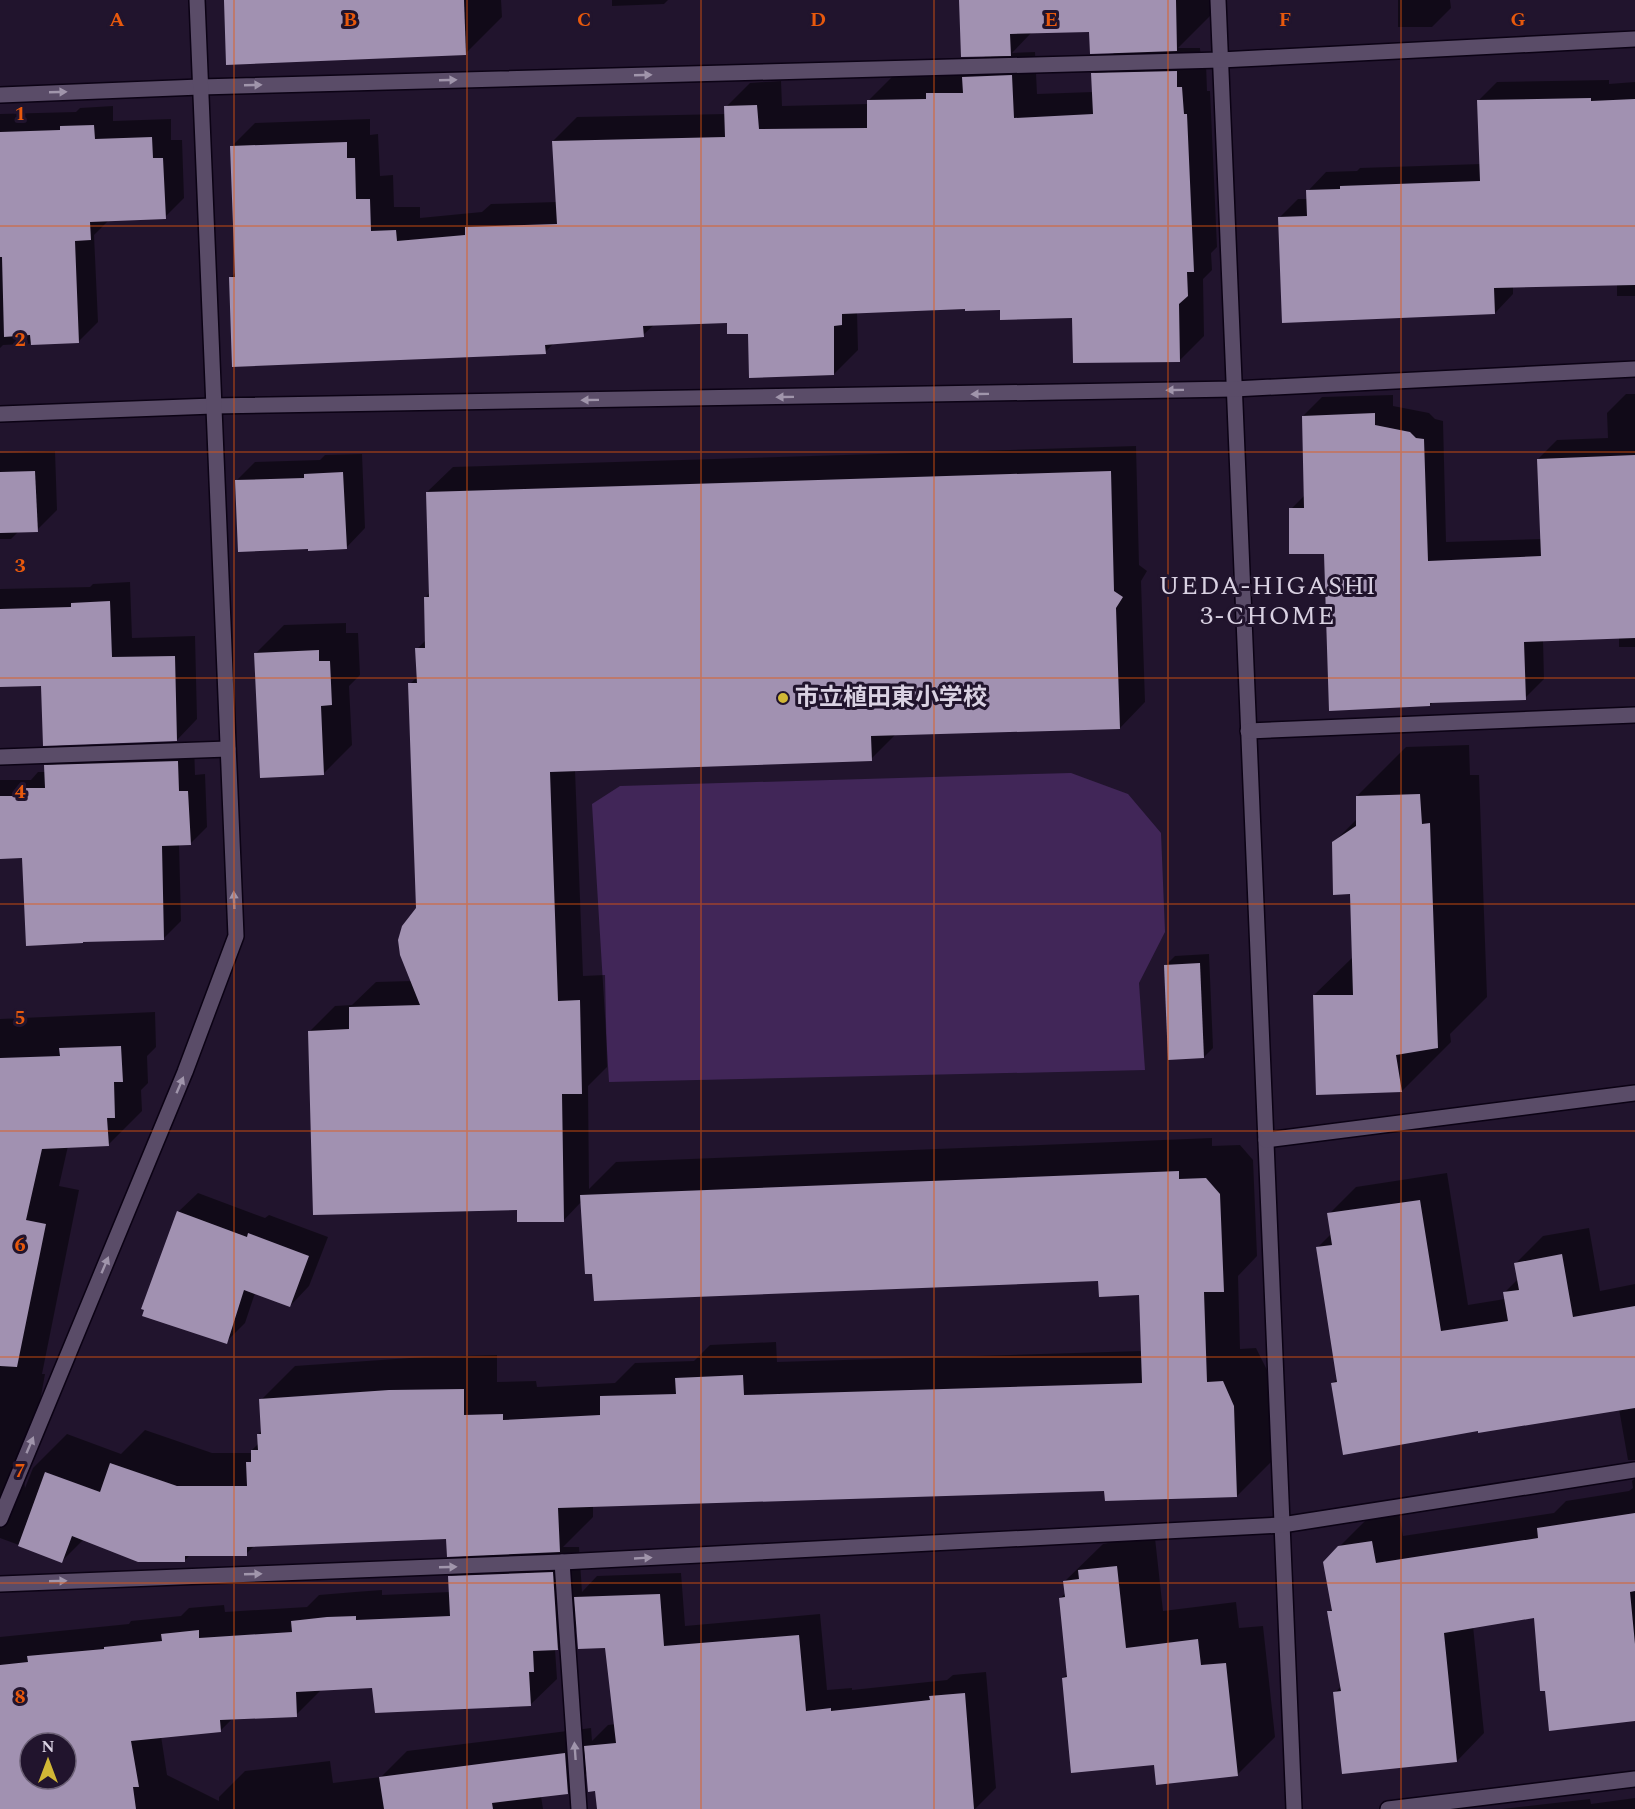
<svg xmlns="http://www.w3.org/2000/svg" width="1635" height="1809" font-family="Spectral,'Noto Sans JP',serif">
<rect width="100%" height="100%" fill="#21142d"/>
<path fill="#412658" d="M1071,773L1128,794L1161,833L1165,932L1139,983L1145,1070L609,1082L592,804L620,786Z"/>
<g fill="#0007" fill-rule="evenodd">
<path d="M225,0H501L502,17L465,54Z"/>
<path d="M612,0H668L664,4L612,6Z"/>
<path d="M953,0H1222V4L1178,48H1200L1201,64L1206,63L1207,91H1210L1217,247L1211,253L1212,270L1203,279L1204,336L1180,360L1074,317L1001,308L966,307L857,312L858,350L834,374L728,322L655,324L643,335L554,343L545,352L230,278L237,271L231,147L255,123L370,119V135L378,134L380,176L393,175L394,207H420V218L482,212L491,204L557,202L553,141L577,117L726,114V107L750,83L781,81L782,106L868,104V101L892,77L946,76L951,70H971L986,55L961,0ZM1091,31L1115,52L1093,74V92L1037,94L1035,52L1012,53L1032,32Z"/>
<path d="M1398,0H1450L1451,8L1432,27H1398Z"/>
<path d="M1609,80V84L1635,82V296H1617V284L1513,286V294L1495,313L1279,218L1298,199H1308V191L1326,172L1357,171L1360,168L1481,164L1478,101L1497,82Z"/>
<path d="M113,106V121L171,119V140H182L184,198L165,217L110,219L94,235L98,322L79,341L3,345L0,348V114L76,112L80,108Z"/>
<path d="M1626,394H1635V647H1619V637L1543,640L1544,679L1525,698L1433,702L1430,705L1326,552L1291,509L1305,495L1303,416L1322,397L1393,395V406L1429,413L1435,419L1443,421L1446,542L1542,539L1538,459L1557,440L1608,438L1607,413Z"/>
<path d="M1136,446L1139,565L1147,571L1141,581L1145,702L1120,728L896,734L871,759L575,770L583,976L605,975L607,1067L588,1086L589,1189L616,1162L1212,1138V1146L1240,1145L1253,1160L1257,1256L1238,1276L1240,1349L1256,1348L1268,1372L1271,1462L1237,1496L1105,1489L593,1505V1517L563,1547H579L582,1592L597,1576L681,1573L685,1626L820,1614L827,1690L852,1688V1690L947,1680L953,1675L986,1672L996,1788L975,1809H598L596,1789L588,1772L568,1793L541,1796L543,1809H0V1637L129,1624L131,1621L181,1616L189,1608L224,1605L225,1612L307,1607L319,1595L355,1592L382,1590V1595L450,1592L449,1577L472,1554L447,1537L255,1545L246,1554L190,1555L185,1560L84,1539L62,1561L0,1538V1019L155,1012L156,1047L147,1056L148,1083L141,1090L142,1111L108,1145L68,1146L59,1186L79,1190L42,1374H45L36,1423L46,1426L24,1481L25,1488L33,1468L67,1434L121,1454L145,1430L212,1453H252V1450L259,1443L258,1435L262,1430L261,1400L295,1366L424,1357L497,1355V1382L536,1381L537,1387L615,1383L635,1363L694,1361L710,1345L776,1342L777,1362L1142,1351L1140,1294L1100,1280L594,1272L582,1201L564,1220L518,1208L310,1031L335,1006L352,1005L376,982L412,981L417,908L410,684L418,676L417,649L426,640V597L430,592L427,492L453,467ZM578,1628L606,1647L616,1724L608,1725L592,1741L591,1728L407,1751L381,1777L333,1783L330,1761L245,1771L219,1797V1801L167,1775L161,1736L221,1730L233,1718L296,1715L322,1689L373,1686L530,1705L557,1679L555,1649H558ZM30,1743H66V1779H30Z"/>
<path d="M55,451L57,510L37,530L19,531L11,539H0V453Z"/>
<path d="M362,454L365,528L346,548L236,481L255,462L320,460L325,455Z"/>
<path d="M130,582L132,638L195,636L197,719L177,740L42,685L0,686V589L90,587L93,584Z"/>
<path d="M346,623V633H358L360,675L349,686L352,745L324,773L256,653L284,625Z"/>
<path d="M194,744L195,775L205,774L207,827L190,844H179L181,921L164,938L23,857H0V780H31L38,772H46L45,766L62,749Z"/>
<path d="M1469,745L1470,775H1479L1487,997L1450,1034L1451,1042L1402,1091L1318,1093L1314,995L1353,957L1351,893L1333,843L1357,819V796L1406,747Z"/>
<path d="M1209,954L1213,1048L1204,1057L1165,966L1175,956Z"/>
<path d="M1447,1173L1468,1305L1505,1299L1504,1293L1518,1279L1516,1263L1543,1236L1589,1228L1600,1291L1635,1284V1460H1628L1619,1409L1479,1430L1333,1383L1338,1378L1318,1247L1332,1233L1329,1214L1356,1187Z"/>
<path d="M198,1193L265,1218L269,1215L328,1237L309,1286L290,1306L255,1293L245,1323L226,1342L178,1212Z"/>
<path d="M1635,1478V1719L1546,1690L1535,1616L1473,1626L1484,1733L1457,1761L1335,1693L1341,1686L1329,1612L1333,1608L1339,1547L1367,1519L1399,1514L1403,1536L1554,1513L1566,1501L1629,1491L1633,1488L1632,1481Z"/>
<path d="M1154,1529L1163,1611L1236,1602L1239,1628L1263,1626L1275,1737L1237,1775L1155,1764L1063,1678L1068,1674L1060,1599L1066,1592L1065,1581L1103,1544L1108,1543L1118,1533Z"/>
<path d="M1635,1798V1809H1502L1590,1799L1591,1804Z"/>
</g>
<g fill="#a191b1" fill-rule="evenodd">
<path d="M224,0H464L466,55L226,65Z"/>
<path d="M959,0H1176L1177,51L1090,54L1089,32L1010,34L1011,56L961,57Z"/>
<path d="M1177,71V87H1182L1184,114H1187L1194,272H1187L1188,296L1179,304L1180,362L1073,363L1072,318L1000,320V310L965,311V309L842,314V325L834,326V375L749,378L748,334H727V323L643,326L644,337L545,345L546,354L232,367L229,277H235L230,146L347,142V158H355L356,199H370L371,231L396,230L397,241L465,235V227L557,224L552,141L725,137L724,106L757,105L759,129L867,128V100L926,99V93H963L962,77L1012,75L1014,118L1093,114L1091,73Z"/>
<path d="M1591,98V101L1635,99V285L1494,288L1495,314L1282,323L1278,217L1307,216L1306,190L1340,189V186L1480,181L1477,100Z"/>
<path d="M94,125L95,139L152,137L153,158H163L166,219L90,222L91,240L75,241L79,343L31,345L30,335L4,337L2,257H0V132L60,130V126Z"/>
<path d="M1375,413V425L1410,432L1416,438L1424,439L1428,561L1541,556L1537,459L1635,455V638L1524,642L1526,700L1430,703V706L1329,711L1324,554H1289V508H1304L1302,416Z"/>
<path d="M35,471L38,532L0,533V472Z"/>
<path d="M1111,471L1114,591L1123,597L1116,608L1120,729L871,736L872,761L550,772L558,1001L580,1000L582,1094H562L564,1222H517V1210L313,1215L308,1031L349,1029V1007L420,1005L400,955L398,940L402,926L416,908L408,683H417L415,648H425L424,597H429L426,492Z"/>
<path d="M343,472L347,549L308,551V549L238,552L235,480L304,478V474Z"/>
<path d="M110,601L112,657L175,656L177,741L43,746L41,686L0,687V609L71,607V603Z"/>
<path d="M319,650V661H330L332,705L321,706L324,775L260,778L254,653Z"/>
<path d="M178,761L179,791H188L191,845L162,846L164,940L83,942V943L26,946L22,858L0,859V796H20V788H45L44,765Z"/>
<path d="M1420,794L1422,824L1430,823L1438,1048L1396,1055L1402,1092L1316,1095L1313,995H1353L1350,894L1333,895L1332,842L1356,826V796Z"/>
<path d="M1200,963L1204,1058L1168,1060L1164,965Z"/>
<path d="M121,1046L123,1082H114L115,1118H107L109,1146L42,1149L26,1220L46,1224L17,1367L0,1366V1058L60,1056L59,1048Z"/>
<path d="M1179,1171V1179L1206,1178L1220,1194L1224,1292H1204L1207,1382L1223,1381L1234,1406L1237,1497L1105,1501L1104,1491L558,1508L560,1552L447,1557L446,1539L247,1547V1556H185V1562H138L72,1536L62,1563L18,1546L45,1472L100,1492L110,1463L177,1486H247L246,1462H251V1450H258L257,1434H261L259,1399L389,1390L464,1389V1415L503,1414V1420L600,1415V1396L676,1394L675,1378L743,1375L744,1395L1142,1383L1139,1295L1099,1297L1098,1281L594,1301L592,1274H585L580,1195Z"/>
<path d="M1420,1200L1441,1331L1508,1321L1503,1292L1519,1290L1514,1263L1562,1254L1573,1317L1635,1306V1408L1478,1433V1431L1343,1455L1331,1383L1337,1382L1316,1247L1332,1245L1327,1213Z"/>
<path d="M177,1211L247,1237L248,1233L309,1256L290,1307L244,1290L227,1344L142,1316L144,1310L141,1309Z"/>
<path d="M1635,1513V1591L1630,1592L1635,1644V1721L1549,1731L1545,1691H1540L1534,1618L1444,1633L1457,1762L1342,1774L1333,1692L1341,1691L1327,1611H1332L1323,1562L1338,1546L1372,1541L1376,1563L1538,1538L1537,1528Z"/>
<path d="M1117,1566L1126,1648L1198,1639L1201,1665L1226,1663L1238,1776L1156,1785L1154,1765L1071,1773L1062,1678L1067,1677L1059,1598L1065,1597L1063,1581L1079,1579L1078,1570Z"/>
<path d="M553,1572L558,1650L533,1651L534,1672H529L531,1706L375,1713L372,1688L296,1692L297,1717L220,1720L221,1732L131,1741L139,1787H133L136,1809H0V1665L28,1662L27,1656L104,1649V1647L162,1641L161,1634L199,1630V1638L292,1632L291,1621L327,1617L356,1616V1620L450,1616L448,1576ZM30,1743H66V1779H30Z"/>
<path d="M660,1594L664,1646L799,1635L806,1711L831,1708V1711L930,1700L929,1696L965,1693L974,1809H597L595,1791L588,1792L584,1746L616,1743L605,1648L578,1649L574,1597Z"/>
<path d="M565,1753L568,1794L492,1803L493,1809H384L379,1777Z"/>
</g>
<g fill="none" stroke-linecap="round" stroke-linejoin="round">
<g stroke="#0b0214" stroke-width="18">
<g id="minor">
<path d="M1218,0L1294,1809"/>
<path d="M0,95L200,87L1220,60L1635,39"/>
<path d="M0,414L213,406L1234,389L1635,369"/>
<path d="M1248,731L1635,715"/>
<path d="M0,757L228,749"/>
<path d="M1266,1140L1635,1093"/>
<path d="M0,1519L185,1072L236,936L197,0"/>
<path d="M562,1562L579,1809"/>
<path d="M0,1584L562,1562L1282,1525L1635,1470"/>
<path d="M1388,1809L1635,1779"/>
</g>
</g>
<use href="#minor" stroke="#5a4c68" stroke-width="15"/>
</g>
<defs><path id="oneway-solid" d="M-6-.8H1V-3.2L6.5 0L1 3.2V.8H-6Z" transform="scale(1.5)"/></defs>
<g fill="#a095ab">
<use href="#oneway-solid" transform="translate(643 75) rotate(-2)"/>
<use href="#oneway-solid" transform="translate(448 80) rotate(-2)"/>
<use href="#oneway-solid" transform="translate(253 85) rotate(-2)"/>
<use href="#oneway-solid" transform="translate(58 92) rotate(-2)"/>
<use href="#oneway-solid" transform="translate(1175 390) rotate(179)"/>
<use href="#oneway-solid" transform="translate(980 394) rotate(179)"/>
<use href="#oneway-solid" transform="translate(785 397) rotate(179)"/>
<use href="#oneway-solid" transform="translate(590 400) rotate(179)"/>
<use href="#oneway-solid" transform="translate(234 900) rotate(-92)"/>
<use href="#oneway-solid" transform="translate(180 1085) rotate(-67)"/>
<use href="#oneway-solid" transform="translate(105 1265) rotate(-67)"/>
<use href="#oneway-solid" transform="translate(30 1445) rotate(-67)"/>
<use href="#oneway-solid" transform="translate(643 1558) rotate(-3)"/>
<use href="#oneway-solid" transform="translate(448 1567) rotate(-2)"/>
<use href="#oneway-solid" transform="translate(253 1574) rotate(-2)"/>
<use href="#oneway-solid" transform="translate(58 1581) rotate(-2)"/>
<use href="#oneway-solid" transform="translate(575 1751) rotate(-94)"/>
</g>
<path fill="none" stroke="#e8590c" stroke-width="1.5" stroke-opacity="0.55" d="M234,0V1809M467,0V1809M701,0V1809M934,0V1809M1168,0V1809M1401,0V1809M0,226H1635M0,452H1635M0,678H1635M0,904H1635M0,1131H1635M0,1357H1635M0,1583H1635"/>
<circle fill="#d1b736" stroke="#21142d" stroke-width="2" cx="783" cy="698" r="6"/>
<g text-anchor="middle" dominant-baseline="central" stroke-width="6" stroke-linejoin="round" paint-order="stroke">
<g font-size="24" font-weight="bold" fill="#d9d1e2" stroke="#21142d" text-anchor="start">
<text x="795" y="698">市立植田東小学校</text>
</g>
<g font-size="26" letter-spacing="1.5" fill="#d9d1e2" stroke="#21142d">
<text x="1268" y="586">UEDA-HIGASHI<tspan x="1268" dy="30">3-CHOME</tspan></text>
</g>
</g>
<g font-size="20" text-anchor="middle" font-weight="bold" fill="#e8590c" stroke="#21142d" stroke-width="6" stroke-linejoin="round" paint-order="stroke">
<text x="117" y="26">A</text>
<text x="350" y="26">B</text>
<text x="584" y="26">C</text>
<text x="818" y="26">D</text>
<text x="1051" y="26">E</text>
<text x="1285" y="26">F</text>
<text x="1518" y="26">G</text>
<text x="20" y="120">1</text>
<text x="20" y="346">2</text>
<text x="20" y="572">3</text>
<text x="20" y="798">4</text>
<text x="20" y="1024">5</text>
<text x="20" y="1251">6</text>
<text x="20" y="1477">7</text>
<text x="20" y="1703">8</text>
</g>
<g transform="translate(48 1761)"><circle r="28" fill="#21142d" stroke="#6b6075" stroke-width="1.5"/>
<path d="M0-4.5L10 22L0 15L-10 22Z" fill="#d1b736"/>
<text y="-9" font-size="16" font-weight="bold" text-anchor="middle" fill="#d9d1e2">N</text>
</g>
</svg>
